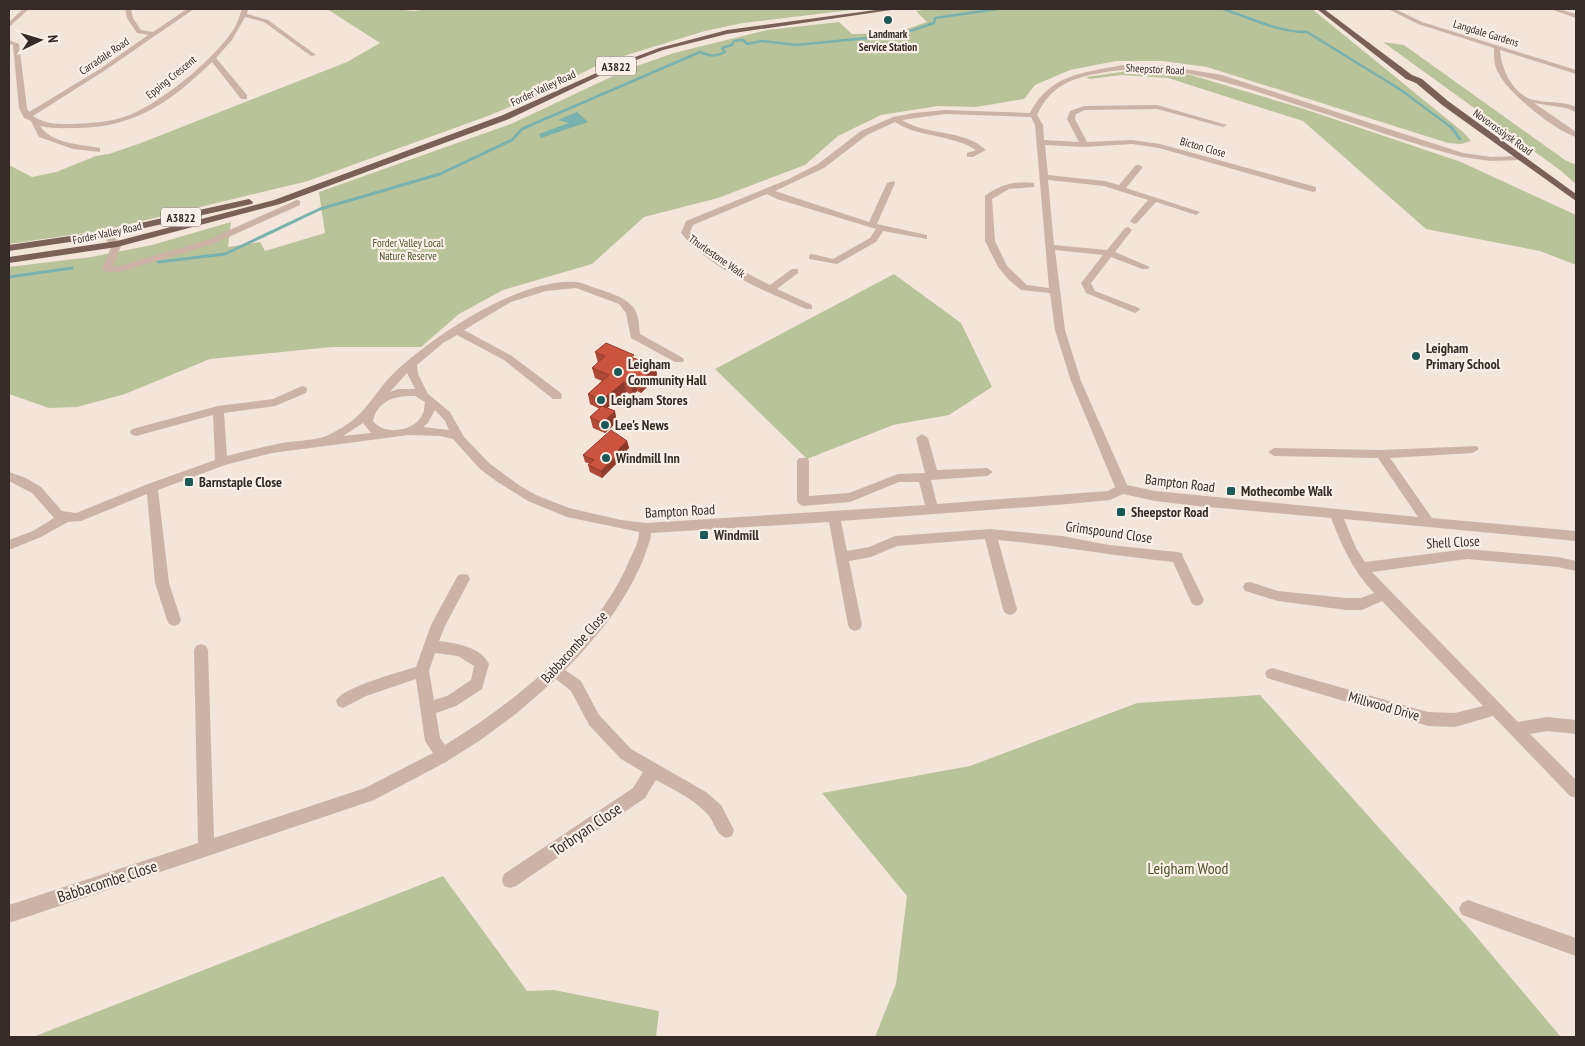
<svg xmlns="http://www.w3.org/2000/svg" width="1585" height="1046" font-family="'PT Sans Narrow',sans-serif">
<rect width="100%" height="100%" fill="#f3e5da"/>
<g fill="#b9c39a">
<path d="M327,9H392L414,11L428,9H859L743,23L705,31L604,62L540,94L488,116L308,181L105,230L9,244V165L32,177L56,172L96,156L109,154L141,143L347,62L380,43Z"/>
<path d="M930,9H1312L1463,132L1471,141L1461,144L1448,143L1207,67L1163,61H1116L1070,70L1035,85L1024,99L976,107L938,106L881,115L838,136L805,165L718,198L644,217L592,264L503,290L459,314L421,347H332L210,359L125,394L77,407L49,408L9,394V267L91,257L152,245L231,222L228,247L260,242L265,251L325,233L319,192L511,124L628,69L674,53L767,30L839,22L852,34L895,33L927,22L916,11Z"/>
<path d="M1383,42L1404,45L1565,160L1576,165V184L1560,170Z"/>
<path d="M1129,71H1161L1191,75L1301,108L1461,162L1576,215V265L1540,251L1426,229L1303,121L1168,78L1121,75L1090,79L1086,77Z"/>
<path d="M894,274L961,323L992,387L949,415L893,425L807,459L715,369Z"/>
<path d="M1260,695L1468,927L1561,1037H875L896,984L907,896L822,793L970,766L1137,703Z"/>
<path d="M443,876L527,991L554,990L659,1011L656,1037H33Z"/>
</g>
<path fill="#78b2ae" d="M577,112L588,122L541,138L539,134L569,123L558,120Z"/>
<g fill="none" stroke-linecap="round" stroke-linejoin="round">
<g stroke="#78b2ae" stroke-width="2.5">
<path d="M1223,9C1251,18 1277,32 1307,32L1401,90L1452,128"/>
<path d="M524,128L700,52C709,56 716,57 725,52L722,48L732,45L734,41L743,40L747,44L762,41L796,45L898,35L934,23L935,18L997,9"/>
</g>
<g stroke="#78b2ae" stroke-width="3">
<path d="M1451,127L1460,139"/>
<path d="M158,262L225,254L320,209L440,174L512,140L522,129L527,127"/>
<path d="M9,277L72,268"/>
</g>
<g fill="#ccb3a6" fill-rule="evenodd">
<path d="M23,9H29L9,27V22Z"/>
<path d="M125,9H131L133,18L141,30L153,32L187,9H194L104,71L33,116C46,125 60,124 74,124C92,123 110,122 127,116C160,104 221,55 237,23C239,19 240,13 242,9H248L247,14L268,20L316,55L311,56L264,22L245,17L232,40L216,58L247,95V99H241L212,62C171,101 137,127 78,128C65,128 53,129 40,126C52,144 80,144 100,148V152L73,149L39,137L31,121L24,118L19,108L13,45L9,44V40L19,44L27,108L29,112L100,69L148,35L137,33L127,18Z"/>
<path d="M1388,9H1395L1422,22L1576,70V74L1500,50C1501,68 1511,88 1526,97C1537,104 1562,100 1576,107V112L1566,108L1534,103L1576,132V137C1556,131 1509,94 1499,74C1494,66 1494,58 1494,48L1418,24Z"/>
<path d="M1550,9H1559L1576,14V18Z"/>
<path d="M1122,65H1160L1222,75L1463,153L1491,157L1520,156L1524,158L1520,160L1491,161L1462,157C1411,144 1361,125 1310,109C1242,87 1172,59 1100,73C1069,79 1051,86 1037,115L1043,125L1044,140L1079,142L1067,119L1070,111L1084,106L1157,105L1227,125L1223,127L1157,109L1085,110L1076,114L1075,119L1087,142L1132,140L1160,144L1316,187V191L1313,192L1159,148L1132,144L1084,147L1045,145L1048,175L1105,181L1119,185L1136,165H1139L1143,167L1126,188L1200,212L1196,215L1156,202L1137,223L1134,224L1130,221L1148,200L1104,186L1048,180L1054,245L1107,250L1125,228L1128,227L1132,230L1115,252L1150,267L1148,269H1142L1111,257L1091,283L1095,291L1139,308L1140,310L1135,313L1086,293L1081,283L1103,255L1055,250L1065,330L1081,381L1127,485L1155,491L1418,517L1378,458L1274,456L1268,452L1274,448L1381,450L1477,446L1479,449L1473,453L1390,458L1432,518L1576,531V541L1344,519L1356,548L1365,562L1467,549L1558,557L1576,561V571L1558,567L1467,559L1372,572L1518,722L1547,717L1576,720V734L1547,731L1530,734L1576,780V798L1570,796L1493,716L1455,727L1428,726L1267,678L1265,674L1267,670L1272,668L1428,712L1455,713L1483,706L1382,601L1362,610H1346L1278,601L1245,591L1243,587L1245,583L1250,582L1278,591L1346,598H1361L1374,593C1353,571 1342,546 1331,518L1197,506L1155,501L1123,494L1110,500L1068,504L841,521L847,551L869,547L895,536L990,529L1062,536L1109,545L1177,552L1182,553L1183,557L1204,600L1202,604L1197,606L1192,604L1173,562C1114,556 1056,545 998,540L1017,609L1015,613L1010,615L1005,613L1003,609L985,539L897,546L871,557L849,561L862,625L860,629L855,631L850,629L848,625L829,522L651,533C651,540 647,548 645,555C628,599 598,637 565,670L581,681L599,715L631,749L706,792L721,805L734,830L732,836L726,838C716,834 715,824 709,816C696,800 674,790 656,780L645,798L516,886L510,888L504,886L502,880L504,874L633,788L643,772L621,759L589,725L571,691L556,679L517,713L482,739L446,762L374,800L9,923V905L198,843L194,650L196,646L201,644L206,646L208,650L214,838L365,788L433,753L425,741L416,679L366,696L343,708L338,706L336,701C342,687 400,672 416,667L431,625L458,575L463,574L468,575L470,579L445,626L439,641C456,643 481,647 489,664L482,689L456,706L436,713L440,738L445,745C513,703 598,637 629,561C633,552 639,542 639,532L567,517L528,501L496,481L480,469L453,439L440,436L409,435L272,453L225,465L158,490L169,583L181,620L179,624L174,626L169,624L167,620L155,583L147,494L81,521L68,522L41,537L9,550V540L33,531L54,518L32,493L9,481V472L26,478L41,487L62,511L76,513L148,484L215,460L213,415L136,436L132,435L130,432L132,429L218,406L273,399L302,386L306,387L307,390L306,393L275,406L224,413L227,456C245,451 263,447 282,443C294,441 307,441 319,438C326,437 336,431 343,427C367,413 375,391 394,373C433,336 521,277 577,282C583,283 589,286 595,288C608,292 630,298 636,312C639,318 639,328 640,334L683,358L684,360L683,362H675L631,338L626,313L619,304L576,288L546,291L511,302L464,330L512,356L561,393L562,396L561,399H553L504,360L457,335L443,343L417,365L418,374L428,394L450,412L464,437L489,463L520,486L536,495L569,508L621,520L646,523L925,505L919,482H899L850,502L803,506L799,504L797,501V461L799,458H807L809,461V496L849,493L898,474L925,473L916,438L922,434L928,438L937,470L987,468L993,472L987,476L931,480L937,504L1108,491L1115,487L1071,381L1055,330L1050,293L1021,290L1009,280L998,267L985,241V196C998,185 1017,180 1034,183V187L1009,189L992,199L995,241L1007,266L1027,285L1049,288L1035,125L1031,117L945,114L902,120C927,136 964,129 986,150L973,157H967V153L976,150C951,134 920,138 895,122L867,135L824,168L775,191L869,222L887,183L894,181L895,183L877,224L927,235V239L883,231L876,242L837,264L809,259V255L812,254L833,259L870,238L876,229L777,199L767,194L693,225L690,232C714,254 741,271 770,285L792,269H798V273L777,289L812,305V309H806C763,290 711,270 681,233L686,221L789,179L818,164L861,131L893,117L914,113L945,110L1030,113C1050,74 1083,73 1122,65ZM407,373L415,389H398L390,392ZM408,396H415L425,402C424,405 425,410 423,413C416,432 384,436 373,421C377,403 391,397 408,396ZM435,410L445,421L449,430L423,427L428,423ZM363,423L371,433L343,436ZM435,653L458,656L474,666L471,680L447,696L434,700L429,671Z"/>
<path d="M297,200L300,201V205L213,244L120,272H107L102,269L112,245L101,236V232H107L122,244L113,266H119L207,240Z"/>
<path d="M1468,900L1576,938V956L1462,915L1459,909L1462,903Z"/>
</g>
<g fill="#7a6057" fill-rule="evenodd">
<path d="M883,9H898L727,34L663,50L618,67L509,119L280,204L117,247L9,263V257L117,241L274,200L503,115L614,65L659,48L727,30Z"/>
<path d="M1317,9H1324L1412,75L1422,79L1448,101L1576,194V201L1442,105L1416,83L1406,79Z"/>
<path d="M249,199L253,202L252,204L104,237L9,251V245L104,231Z"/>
</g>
</g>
<g fill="#af4836">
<path d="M595,352L635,359L656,367L657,377L641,393L637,391L633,395L626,392L607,408L617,422L605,433L593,428L590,417L600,409L590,404L588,394L602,381L595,378L592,368L598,363Z"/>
<path d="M627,441L629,448L622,455V458L602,478L590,472L588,465L590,464L585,462L583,455Z"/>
</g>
<g fill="#8f3b2c">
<path d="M656,367L657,377L641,393L639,382Z"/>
<path d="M636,381L637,391L633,395L631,385Z"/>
<path d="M624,382L626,392L604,411L602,400Z"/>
<path d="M615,411L617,422L605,433L602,423Z"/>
<path d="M627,441L629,448L622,455V458L602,478L601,471L618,450Z"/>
</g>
<g fill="#cc543f" stroke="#8f3b2c">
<path d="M606,343L634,355L631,357L656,367L639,382L636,381L631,385L624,382L602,400L588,394L609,375L592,368L605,356L595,352Z"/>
<path d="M602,406L615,411L602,423L590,417Z"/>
<path d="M611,430L627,441L618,450L621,452L601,471L588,465L594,460L583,455Z"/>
</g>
<g fill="#1a5b59" stroke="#faf0e7" stroke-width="2">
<circle cx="888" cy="20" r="5"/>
<circle cx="1416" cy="356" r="5"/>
<circle cx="618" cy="372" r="5"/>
<circle cx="601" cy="400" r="5"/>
<circle cx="605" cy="425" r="5"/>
<circle cx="606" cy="458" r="5"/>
<rect x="184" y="477" width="10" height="10" rx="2.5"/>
<rect x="1226" y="486" width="10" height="10" rx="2.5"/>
<rect x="1116" y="507" width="10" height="10" rx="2.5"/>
<rect x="699" y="530" width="10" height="10" rx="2.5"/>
</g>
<g text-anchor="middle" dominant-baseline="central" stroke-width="4.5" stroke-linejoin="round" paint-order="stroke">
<g font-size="11" fill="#372b27" stroke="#faf0e7">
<text transform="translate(1486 33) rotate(17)">Langdale Gardens</text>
<text transform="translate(104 56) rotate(-34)">Carradale Road</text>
<text transform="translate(1155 69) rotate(3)">Sheepstor Road</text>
<text transform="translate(171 77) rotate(-39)">Epping Crescent</text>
<text transform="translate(543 88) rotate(-25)">Forder Valley Road</text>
<text transform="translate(1503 132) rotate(36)">Novorossiysk Road</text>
<text transform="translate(1203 147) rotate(16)">Bicton Close</text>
<text transform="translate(107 233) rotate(-12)">Forder Valley Road</text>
<text transform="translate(717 256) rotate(35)">Thurlestone Walk</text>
</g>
<g font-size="11" font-weight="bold" fill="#372b27" stroke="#faf0e7">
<text x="888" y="34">Landmark<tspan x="888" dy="13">Service Station</tspan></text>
</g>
<g font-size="11" fill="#4b572a" stroke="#faf0e7">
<text x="408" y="243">Forder Valley Local<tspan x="408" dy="13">Nature Reserve</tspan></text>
</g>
<g fill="#faf0e7" stroke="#726661" stroke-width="1">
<rect x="596" y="56.5" width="40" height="19" rx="4"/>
<rect x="161" y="207.5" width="40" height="19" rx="4"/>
</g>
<g font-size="12" font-weight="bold" fill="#372b27">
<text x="616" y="66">A3822</text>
<text x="181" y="217">A3822</text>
</g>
<g font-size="14" font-weight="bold" fill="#372b27" stroke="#faf0e7" text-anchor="start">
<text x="1426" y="348">Leigham<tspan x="1426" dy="16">Primary School</tspan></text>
<text x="628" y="364">Leigham<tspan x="628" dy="16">Community Hall</tspan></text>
<text x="611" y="400">Leigham Stores</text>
<text x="615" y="425">Lee's News</text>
<text x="616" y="458">Windmill Inn</text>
<text x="199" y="482">Barnstaple Close</text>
<text x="1241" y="491">Mothecombe Walk</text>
<text x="1131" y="512">Sheepstor Road</text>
<text x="714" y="535">Windmill</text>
</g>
<g font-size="14" fill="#372b27" stroke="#faf0e7">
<text transform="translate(1180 483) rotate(7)">Bampton Road</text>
<text transform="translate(680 511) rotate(-3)">Bampton Road</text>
<text transform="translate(1109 532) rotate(8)">Grimspound Close</text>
<text transform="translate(1453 542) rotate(-3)">Shell Close</text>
<text transform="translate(574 647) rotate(-48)">Babbacombe Close</text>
<text transform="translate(1384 706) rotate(16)">Millwood Drive</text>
</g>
<g font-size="16" fill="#372b27" stroke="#faf0e7">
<text transform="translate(586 829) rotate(-34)">Torbryan Close</text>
<text transform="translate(107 881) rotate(-18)">Babbacombe Close</text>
</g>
<g font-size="16" fill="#4b572a" stroke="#faf0e7">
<text x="1188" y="868">Leigham Wood</text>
</g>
</g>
<rect width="1585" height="1046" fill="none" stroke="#372b27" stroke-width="20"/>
<g transform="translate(40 40) rotate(85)" stroke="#faf0e7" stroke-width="4" paint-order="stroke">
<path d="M0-4L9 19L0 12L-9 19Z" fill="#372b27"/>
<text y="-8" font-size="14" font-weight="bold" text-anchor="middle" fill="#372b27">N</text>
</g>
</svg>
